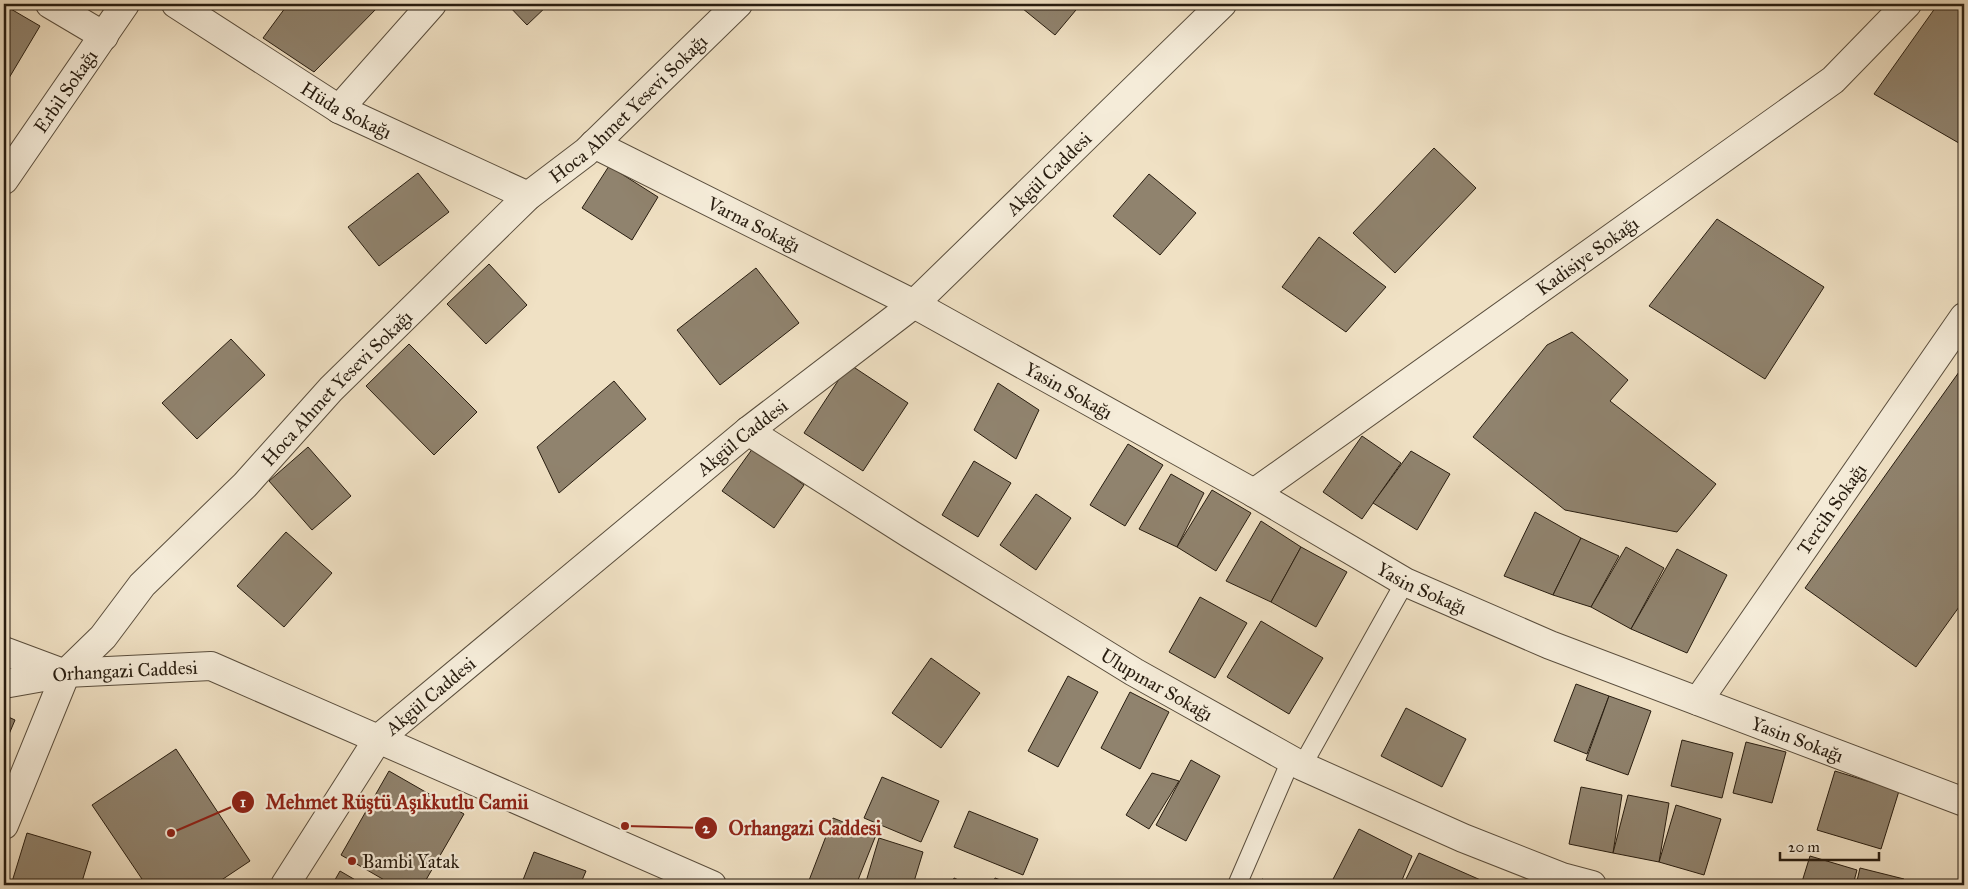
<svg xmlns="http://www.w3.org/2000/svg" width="1968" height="889" font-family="'IM FELL Great Primer',serif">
<rect width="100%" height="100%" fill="#f0e1c4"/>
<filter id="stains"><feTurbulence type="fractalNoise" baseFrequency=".004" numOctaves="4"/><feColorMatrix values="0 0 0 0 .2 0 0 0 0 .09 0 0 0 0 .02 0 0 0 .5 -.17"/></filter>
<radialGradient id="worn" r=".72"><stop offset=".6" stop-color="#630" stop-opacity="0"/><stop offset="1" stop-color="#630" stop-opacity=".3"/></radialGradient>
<g fill="#90836e" stroke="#281d10">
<path d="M288,4H379L380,5L314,72L263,38Z"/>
<path d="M507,4H549L527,25Z"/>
<path d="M1017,4H1081L1055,35Z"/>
<path d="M1938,4H1964V146L1874,94Z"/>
<path d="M4,5L40,26L9,78L4,75Z"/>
<path d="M1434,148L1476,188L1395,273L1353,233Z"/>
<path d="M609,166L658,197L632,240L582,208Z"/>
<path d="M418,173L449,212L379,266L348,227Z"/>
<path d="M1149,174L1196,213L1160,255L1113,216Z"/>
<path d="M1717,219L1824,287L1765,379L1649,306Z"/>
<path d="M1319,237L1386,287L1346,332L1282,287Z"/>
<path d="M489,264L527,305L486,344L447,304Z"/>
<path d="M756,268L799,323L720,385L677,330Z"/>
<path d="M1572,332L1628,380L1610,401L1716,484L1677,532L1565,510L1473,437L1547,345Z"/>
<path d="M231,339L265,375L197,439L162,403Z"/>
<path d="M409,344L477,412L434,455L366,386Z"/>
<path d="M849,364L908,403L863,471L804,433Z"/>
<path d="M1964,365V600L1916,667L1805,588Z"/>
<path d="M614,381L646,419L559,493L537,447Z"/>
<path d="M998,383L1039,410L1016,459L974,430Z"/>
<path d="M1362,436L1401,463L1362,519L1323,492Z"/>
<path d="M1128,444L1163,465L1125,526L1090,505Z"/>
<path d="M308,447L351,496L312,530L269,481Z"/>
<path d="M753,448L804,485L774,528L722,491Z"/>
<path d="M1411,451L1450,474L1417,530L1373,503Z"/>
<path d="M974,461L1011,483L978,537L942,515Z"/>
<path d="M1171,474L1204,493L1177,547L1139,529Z"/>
<path d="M1212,490L1251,513L1216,571L1177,547Z"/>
<path d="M1036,494L1071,518L1036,570L1000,545Z"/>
<path d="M1535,512L1581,538L1553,595L1504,576Z"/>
<path d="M1261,521L1301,547L1271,602L1226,581Z"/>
<path d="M286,532L332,573L284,627L237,586Z"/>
<path d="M1581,538L1619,556L1591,607L1553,595Z"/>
<path d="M1301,547L1347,572L1316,627L1271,602Z"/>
<path d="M1626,547L1664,568L1631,629L1591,607Z"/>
<path d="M1677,549L1727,575L1687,653L1631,629Z"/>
<path d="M1200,597L1247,623L1215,678L1169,652Z"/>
<path d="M1261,621L1323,658L1289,714L1227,677Z"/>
<path d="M931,658L980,693L941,748L892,713Z"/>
<path d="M1068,676L1098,692L1058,767L1028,751Z"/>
<path d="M1576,684L1609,696L1587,754L1554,741Z"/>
<path d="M1130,692L1169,712L1140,769L1101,748Z"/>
<path d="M1609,696L1651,711L1628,775L1586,760Z"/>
<path d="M1406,708L1466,739L1442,787L1381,756Z"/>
<path d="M4,715L15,720L4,746Z"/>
<path d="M1682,740L1733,753L1722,798L1671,786Z"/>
<path d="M1746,742L1786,752L1772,803L1733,793Z"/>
<path d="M176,749L250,861L214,885H146L92,805Z"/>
<path d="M1191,760L1220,776L1186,841L1156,825Z"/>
<path d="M389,771L464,814L423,885H393L341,855Z"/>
<path d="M1835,771L1899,791L1881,849L1817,830Z"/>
<path d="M1152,773L1179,781L1149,829L1126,815Z"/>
<path d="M882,777L939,801L921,842L864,818Z"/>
<path d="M1581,787L1622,795L1613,853L1569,844Z"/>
<path d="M1628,795L1669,803L1659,862L1613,853Z"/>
<path d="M1676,805L1721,819L1704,875L1659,862Z"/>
<path d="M969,811L1038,839L1023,875L954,847Z"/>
<path d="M833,818L876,835L856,885H815L808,883Z"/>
<path d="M1359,829L1412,856L1400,885H1330Z"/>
<path d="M27,833L91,852L81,885H11Z"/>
<path d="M879,838L923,852L913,885H865Z"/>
<path d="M534,852L586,871L580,885H521Z"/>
<path d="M1419,853L1492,885H1403Z"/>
<path d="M1810,856L1857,870L1853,885H1801Z"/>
<path d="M1860,868L1904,879L1902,885H1856Z"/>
<path d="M340,871L364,885H332Z"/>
<path d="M954,878L970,885H951Z"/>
<path d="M995,878L1014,885H992Z"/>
<path d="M1262,879L1278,885H1260Z"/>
</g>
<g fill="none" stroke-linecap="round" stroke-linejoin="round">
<g stroke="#5a4e3d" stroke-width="20">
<g id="service">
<path d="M1302,766L1405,582"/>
<path d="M1237,885L1291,760"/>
</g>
</g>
<g stroke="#5a4e3d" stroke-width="30">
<g id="minor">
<path d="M50,4L104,36"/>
<path id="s1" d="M176,4L339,109L528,196"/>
<path d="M339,109L432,4"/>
<path id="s2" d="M594,144L914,304L1254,493L1405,582L1550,645L1964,802"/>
<path id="s3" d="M4,180L125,4"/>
<path id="s4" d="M748,431L910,534L1134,672L1302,766L1463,838L1562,877L1592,885"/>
<path id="s5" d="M1254,493L1833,80L1907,4"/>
<path d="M4,651L63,673"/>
<path id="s6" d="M4,684L66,673L211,666L712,885"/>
<path id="s7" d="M1698,701L1964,317"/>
<path id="s8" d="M4,825L66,673L103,637L142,585L245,485L331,389L528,196L586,152L738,4"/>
</g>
</g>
<g stroke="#5a4e3d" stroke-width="30">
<g id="tertiary">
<path id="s9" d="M285,885L378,739L748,431L914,304L1222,4"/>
</g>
</g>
<use href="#service" stroke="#f5ecd9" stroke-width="18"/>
<use href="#minor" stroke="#f5ecd9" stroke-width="28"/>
<use href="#tertiary" stroke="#f5ecd9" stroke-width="28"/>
</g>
<circle fill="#8f2418" stroke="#f5ecd9" stroke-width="2" cx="352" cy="861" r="5"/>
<g text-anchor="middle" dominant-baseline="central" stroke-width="4.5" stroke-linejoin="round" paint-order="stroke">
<g font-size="19" fill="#281d10" stroke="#f5ecd9">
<text stroke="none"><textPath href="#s3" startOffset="108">Erbil Sokağı</textPath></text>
<text stroke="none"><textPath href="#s8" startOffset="962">Hoca Ahmet Yesevi Sokağı</textPath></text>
<text stroke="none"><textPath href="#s1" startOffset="201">Hüda Sokağı</textPath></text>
<text stroke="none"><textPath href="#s9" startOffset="1051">Akgül Caddesi</textPath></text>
<text stroke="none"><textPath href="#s2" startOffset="179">Varna Sokağı</textPath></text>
<text stroke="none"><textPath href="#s5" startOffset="409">Kadisiye Sokağı</textPath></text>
<text stroke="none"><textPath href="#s8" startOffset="558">Hoca Ahmet Yesevi Sokağı</textPath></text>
<text stroke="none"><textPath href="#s2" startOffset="535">Yasin Sokağı</textPath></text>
<text stroke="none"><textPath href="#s9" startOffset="646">Akgül Caddesi</textPath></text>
<text stroke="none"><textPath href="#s7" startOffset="234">Tercih Sokağı</textPath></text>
<text stroke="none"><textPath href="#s2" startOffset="940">Yasin Sokağı</textPath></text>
<text stroke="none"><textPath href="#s6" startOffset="122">Orhangazi Caddesi</textPath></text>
<text stroke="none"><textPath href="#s4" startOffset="481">Ulupınar Sokağı</textPath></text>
<text stroke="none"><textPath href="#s9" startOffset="241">Akgül Caddesi</textPath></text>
<text stroke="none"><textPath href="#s2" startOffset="1345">Yasin Sokağı</textPath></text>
</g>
<g font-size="19" fill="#281d10" stroke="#f5ecd9" text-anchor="start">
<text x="362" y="861">Bambi Yatak</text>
</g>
</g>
<path fill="none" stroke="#8f2418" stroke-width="2" d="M171 833L243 802M625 826L706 828"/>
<g fill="#8f2418" stroke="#f5ecd9" stroke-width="2">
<circle cx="171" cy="833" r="5"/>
<circle cx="625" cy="826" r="5"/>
<circle cx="243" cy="802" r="12"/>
<circle cx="706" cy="828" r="12"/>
</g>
<g font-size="15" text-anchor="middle" font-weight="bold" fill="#fff">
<text x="243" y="807">1</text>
<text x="706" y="833">2</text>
</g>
<g font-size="20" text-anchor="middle" font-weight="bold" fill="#8f2418" stroke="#f5ecd9" stroke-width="4.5" stroke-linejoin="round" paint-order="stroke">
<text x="397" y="809">Mehmet Rüştü Aşıkkutlu Camii</text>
<text x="805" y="835">Orhangazi Caddesi</text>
</g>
<rect width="1968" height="889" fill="none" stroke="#f0e1c4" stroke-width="20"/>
<rect x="5" y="5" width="1958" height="879" fill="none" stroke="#281d10" stroke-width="2.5"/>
<rect x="10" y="10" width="1948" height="869" fill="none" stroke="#281d10"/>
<path d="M1780 852v8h99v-8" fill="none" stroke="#281d10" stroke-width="2.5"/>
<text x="1788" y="852" font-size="15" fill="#281d10" stroke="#f5ecd9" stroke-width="4" paint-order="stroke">20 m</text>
<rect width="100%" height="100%" filter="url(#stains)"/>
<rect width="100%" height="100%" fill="url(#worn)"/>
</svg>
